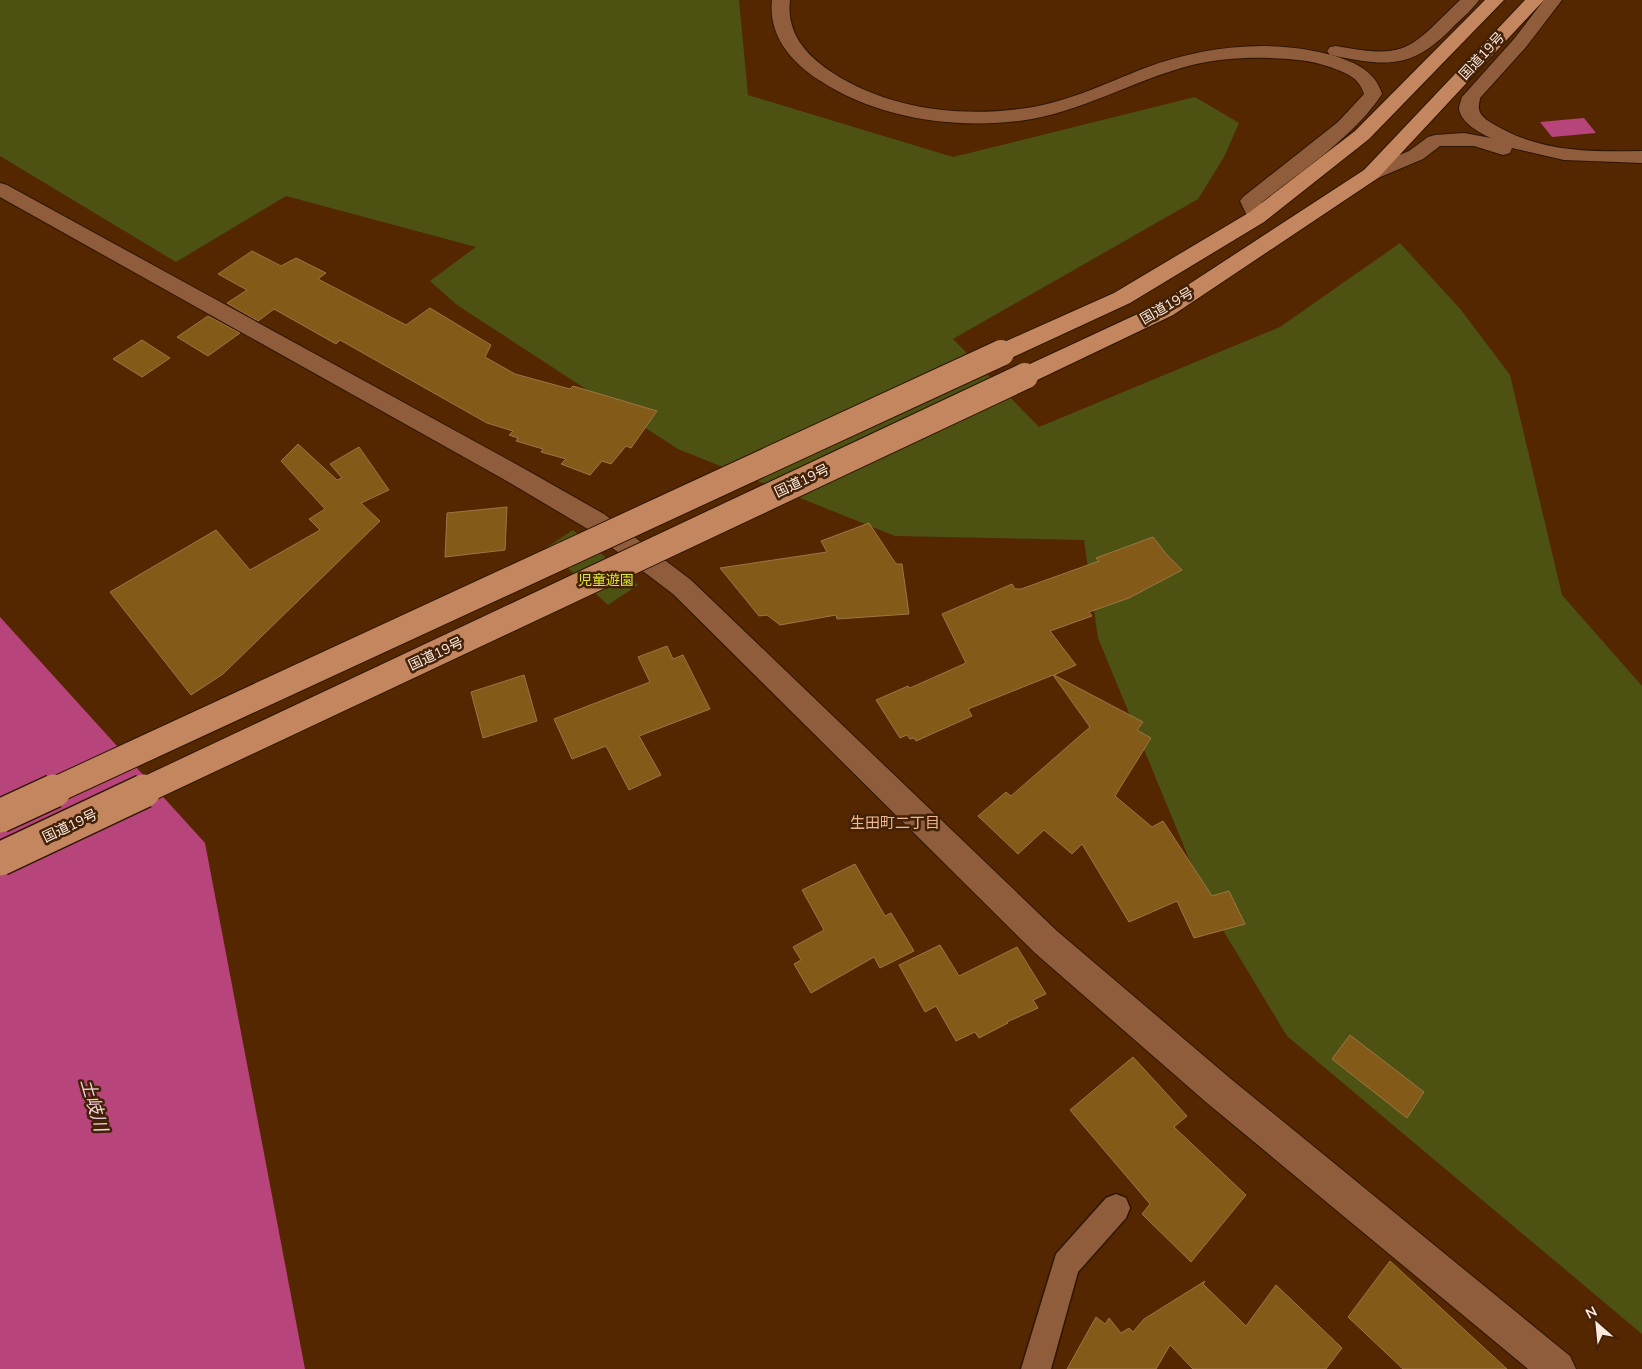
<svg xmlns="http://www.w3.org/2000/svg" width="1642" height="1369" font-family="'Nunito Sans','Noto Sans JP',sans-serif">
<rect width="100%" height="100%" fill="#542701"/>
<g fill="#4d5213">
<path d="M0,0H739L748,95L953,157L1195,97L1239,123L1224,157L1198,199L953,339L1039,427L1280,327L1400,243L1461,310L1510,375L1562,595L1642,686V1334L1287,1036L1209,907L1098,638L1084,540L895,536L678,449L457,305L430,281L476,247L286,196L176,262L0,156Z"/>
<path d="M573,530L638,585L608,605L546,548Z"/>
</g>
<g fill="#b8447c">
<path d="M1584,118L1596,133L1552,137L1540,122Z"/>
<path d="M0,617L205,843L305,1369H0Z"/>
</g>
<g fill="#845a18" stroke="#9b7644">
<path d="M252,251L281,266L296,258L326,273L318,279L406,325L430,308L491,345L485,357L515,374L570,389L573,386L657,411L631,448L626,446L611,464L602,461L590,475L561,464L566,459L541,452L543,449L516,441L518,438L509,435L513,431L487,423L340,340L336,344L274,309L258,321L227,303L247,290L218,274Z"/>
<path d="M208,316L240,333L208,356L177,337Z"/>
<path d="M142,340L170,358L142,377L113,359Z"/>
<path d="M298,444L337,480L342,478L330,464L359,447L389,490L361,503L380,521L223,674L191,695L110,592L216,530L250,570L320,530L309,519L325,509L281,461Z"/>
<path d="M507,507L505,550L445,557L447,513Z"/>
<path d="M869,523L896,564H902L909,614L837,619L836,615L780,625L767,615L759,616L720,568L827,552L821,541Z"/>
<path d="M1153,537L1167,555L1182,570L1129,598L1089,612L1092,616L1050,631L1076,665L1054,675L1143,722L1137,730L1151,738L1115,796L1152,827L1163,821L1212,896L1229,891L1245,924L1194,938L1177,901L1129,922L1082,844L1072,854L1044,830L1018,854L978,816L1006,792L1011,796L1090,727L1053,675L968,709L972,716L916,741L914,738L910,739L907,735L900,738L876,700L908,686L910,688L966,663L942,614L1012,584L1015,589H1021L1099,561L1096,558Z"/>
<path d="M667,646L673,659L683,655L710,709L639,736L661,775L629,790L606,746L572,759L554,719L650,682L638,657Z"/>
<path d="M524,675L537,721L483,738L471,692Z"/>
<path d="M855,864L885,916L891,913L914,951L880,968L874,957L811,993L794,964L801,960L793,947L824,930L802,890Z"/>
<path d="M940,945L959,976L1017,947L1046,994L1033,1000L1038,1008L1007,1022L1008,1023L979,1038L975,1032L956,1041L936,1006L925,1012L899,965Z"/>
<path d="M1350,1035L1424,1092L1407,1118L1332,1059Z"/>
<path d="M1133,1057L1187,1116L1174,1127L1246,1195L1191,1262L1142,1214L1150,1204L1070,1110Z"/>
<path d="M1390,1261L1507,1369H1403L1348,1317Z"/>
<path d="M1205,1281L1203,1284L1246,1326L1276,1285L1342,1348L1326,1369H1193L1170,1345L1156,1369H1067L1096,1317L1105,1324L1109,1318L1121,1333L1129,1328L1133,1332L1144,1319Z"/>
</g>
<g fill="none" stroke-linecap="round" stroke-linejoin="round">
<g stroke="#2e1504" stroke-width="3">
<path id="lane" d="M1116,1194L1126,1198L1130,1208L1126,1218L1078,1272L1051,1369H1021L1056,1254L1106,1198Z"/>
</g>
<g stroke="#2e1504" stroke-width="2">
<g id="secondary">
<path d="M772,0H790C786,34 807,56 833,73C887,108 956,117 1019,109C1064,104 1104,84 1145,68C1204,46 1273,38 1335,56C1356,63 1375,71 1382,94C1354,137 1301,171 1261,203L1267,217L1264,222L1257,223L1250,222L1240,201L1243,197L1338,122L1364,94C1359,77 1346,73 1330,67C1311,60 1291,59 1271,58C1244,57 1217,59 1192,65C1133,80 1081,113 1019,121C952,129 876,118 819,80C791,62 768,35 772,0Z"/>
<path d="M1460,0H1479C1472,10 1461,19 1452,28C1413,68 1389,67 1336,56L1330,55L1327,51L1330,47L1336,46C1409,60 1410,48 1460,0Z"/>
<path d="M1544,0H1562L1526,47L1480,98C1480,101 1478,106 1479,109C1480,117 1490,122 1495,125C1540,152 1591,152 1642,151V163L1564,160L1512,148L1510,153L1503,155L1474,146H1440L1423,159L1378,178L1371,180L1364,178L1361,174L1364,170L1409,151L1428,137L1435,135L1464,133L1491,138C1480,133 1461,123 1459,109C1459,105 1461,101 1462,97L1514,39Z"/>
<path d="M0,183L7,185L523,468L604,514L691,580L1057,931L1231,1079L1570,1356L1576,1369H1528L1207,1103L1035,953L673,594L586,528L505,480L0,197Z"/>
</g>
</g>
<g stroke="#2e1504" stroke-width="2">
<g id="highway">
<path d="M1485,0H1504L1369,139L1264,222L1130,303L1009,359L1001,361L993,359L990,353L993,347L1114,293L1250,212L1355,131Z"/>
<path d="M1525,0H1544L1378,178L1173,315L1033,382L1025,384L1017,382L1014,376L1017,370L1157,305L1364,170Z"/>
</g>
</g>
<use href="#lane" fill="#8f5d3c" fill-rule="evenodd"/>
<use href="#secondary" fill="#8f5d3c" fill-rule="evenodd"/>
<use href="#highway" fill="#c4865e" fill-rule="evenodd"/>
<g stroke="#2e1504" stroke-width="28" stroke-linecap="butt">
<g id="highway-bridge-far1">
<path d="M51,792L1001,353"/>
<path d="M141,792L1025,376"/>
</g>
</g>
<g stroke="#2e1504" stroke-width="36" stroke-linecap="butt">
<g id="highway-bridge">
<path d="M0,816L54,791"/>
<path d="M0,859L144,791"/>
</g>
</g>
<use href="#highway-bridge-far1" stroke="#c4865e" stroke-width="26"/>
<use href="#highway-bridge" stroke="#c4865e" stroke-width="33"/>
</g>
<g text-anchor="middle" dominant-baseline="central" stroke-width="5" stroke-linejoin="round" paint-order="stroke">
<g font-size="14" fill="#fceadf" stroke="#432106">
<text transform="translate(1482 56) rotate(-47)">国道19号</text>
<text transform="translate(1167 306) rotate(-30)">国道19号</text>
<text transform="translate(802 481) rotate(-25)">国道19号</text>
<text transform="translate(436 654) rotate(-25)">国道19号</text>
<text transform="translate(70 826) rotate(-25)">国道19号</text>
</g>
<g font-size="14" fill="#dce92e" stroke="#432106">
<text x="606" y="580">児童遊園</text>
</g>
<g font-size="15" fill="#f0b793" stroke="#432106">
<text x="895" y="823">生田町二丁目</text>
</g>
<g font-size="18" font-style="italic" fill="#f1d1dd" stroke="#432106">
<text transform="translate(94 1105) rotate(74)">土岐川</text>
</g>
</g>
<g transform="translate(1597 1324) rotate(333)" stroke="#432106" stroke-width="4" paint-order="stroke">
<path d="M0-4L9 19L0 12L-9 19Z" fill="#fceadf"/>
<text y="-8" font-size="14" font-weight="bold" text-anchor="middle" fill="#fceadf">N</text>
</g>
</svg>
